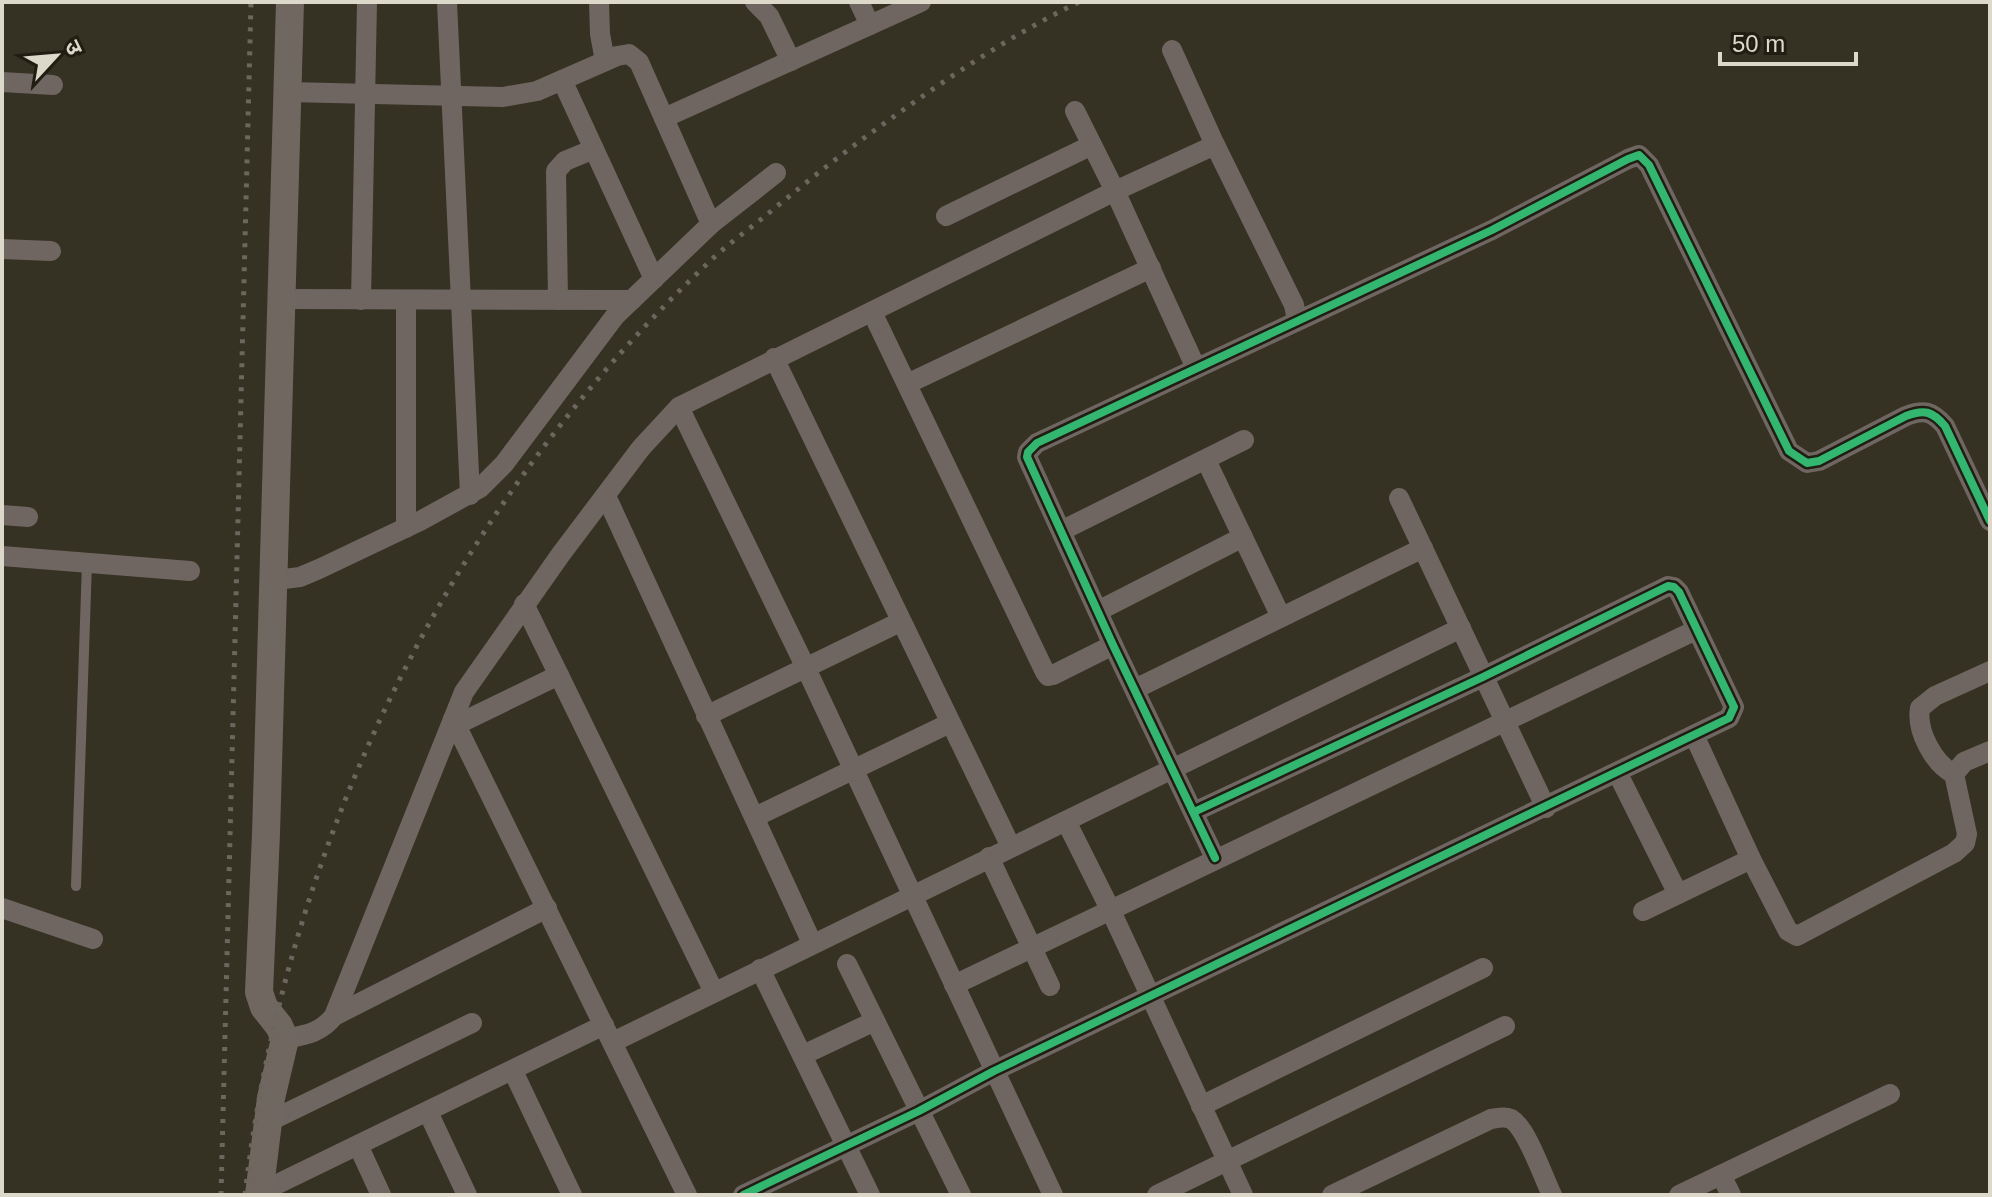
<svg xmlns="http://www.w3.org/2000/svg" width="1992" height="1197" font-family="Helvetica,'Noto Sans Devanagari',sans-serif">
<rect width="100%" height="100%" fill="#353123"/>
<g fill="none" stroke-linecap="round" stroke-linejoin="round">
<path stroke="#6f6661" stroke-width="10" d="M76,886L87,563"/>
<g stroke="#6f6661" stroke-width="20">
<path d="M447,2L470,495"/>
<path d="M599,2L600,34L605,61"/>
<path d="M755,2L769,16L791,61"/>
<path d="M859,2L870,25"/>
<path d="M1172,50L1215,145L1294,305L1297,320"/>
<path d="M562,80L654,279"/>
<path d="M2,82L53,85"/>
<path d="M288,92L503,97L537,91L617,56L629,54L639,62L711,224"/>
<path d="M1075,111L1115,191L1196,368"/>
<path d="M664,118L921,2"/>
<path d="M946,216L1092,145"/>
<path d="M2,249L51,251"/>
<path d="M282,299L632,300"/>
<path d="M361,300L367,2"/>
<path d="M406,300V528"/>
<path d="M558,300L556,171L565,161L594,149"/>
<path d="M872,312L1045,672L1048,676L1053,675L1113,645"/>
<path d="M774,358L1011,847"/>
<path d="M907,384L1151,268"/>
<path d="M679,407L805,666L1053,1195"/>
<path d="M1206,460L1281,617"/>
<path d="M606,496L812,943"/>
<path d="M1399,498L1546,808"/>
<path d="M2,515L28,517"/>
<path d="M1061,531L1244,440"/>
<path d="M2,556L190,571"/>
<path d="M273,576L284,579L300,577L319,569L420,521L480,488L504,464L615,316L711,224L776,173"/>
<path d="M524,604L714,992"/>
<path d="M1098,611L1243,537"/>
<path d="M1135,689L1423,548"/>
<path d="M706,716L900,622"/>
<path d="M453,719L687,1195"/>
<path d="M456,725L559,675"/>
<path d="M1694,735L1751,859L1788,931L1797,936L1954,853L1965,843L1967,834L1954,774L1964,762L1990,751"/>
<path d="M1617,772L1678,894"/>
<path d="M1954,774C1934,764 1916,731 1920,708L1935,696L1990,671"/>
<path d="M755,817L950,723"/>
<path d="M1066,821L1110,909L1243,1195"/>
<path d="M989,857L1050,986"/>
<path d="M1215,858L1113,645L1027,457L1028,452L1037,443L1492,230L1628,159L1639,155L1649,165L1789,451L1807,463L1819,461L1906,416C1924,409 1932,411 1945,426L1990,521"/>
<path d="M2,908L93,939"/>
<path d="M1643,911L1751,859"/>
<path d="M847,964L961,1195"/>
<path d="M760,969L870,1195"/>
<path d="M954,985L1696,630"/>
<path d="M334,1016L547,908"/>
<path d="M285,1039C305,1035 321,1033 334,1016L464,692L561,554L641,448L679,407L1115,191L1215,145"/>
<path d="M613,1042C895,903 1179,768 1461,628"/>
<path d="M803,1055L875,1021"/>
<path d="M513,1071L572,1195"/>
<path d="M1201,1106L1483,968"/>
<path d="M428,1112L467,1195"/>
<path d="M268,1122L472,1023"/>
<path d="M358,1145L381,1195"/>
<path d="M1721,1175L1731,1195"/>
<path d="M259,1193L604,1025"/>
<path d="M743,1195L919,1111L994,1071L1729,718L1734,707L1679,592L1674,587L1668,586L1483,677L1194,812"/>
<path d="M1157,1195L1505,1026"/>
<path d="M1332,1195L1491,1119C1498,1118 1504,1116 1511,1119C1527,1128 1543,1177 1552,1195"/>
<path d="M1679,1195L1890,1094"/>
</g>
<path stroke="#716761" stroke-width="28" d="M259,1195L271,1098L285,1039L279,1026L264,1007L259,992L266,834L290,2"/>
<g stroke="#6b665e" stroke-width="5" stroke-dasharray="4 8" stroke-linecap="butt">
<path d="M221,1195L251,2"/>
<path d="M245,1195C285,845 450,507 706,265C722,249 741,235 759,221C792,194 826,166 860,141C930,90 1001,40 1079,2"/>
</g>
<g stroke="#201d12" stroke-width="13">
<g id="cycleway">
<path d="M1215,858L1113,645L1027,457L1028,452L1037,443L1492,230L1628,159L1639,155L1649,165L1789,451L1807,463L1819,461L1906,416C1924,409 1932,411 1945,426L1990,521"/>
<path d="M743,1195L919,1111L994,1071L1729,718L1734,707L1679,592L1674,587L1668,586L1483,677L1194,812"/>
</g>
</g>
<use href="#cycleway" stroke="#33b770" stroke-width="8"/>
</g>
<rect width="1992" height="1197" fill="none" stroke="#dcd9ca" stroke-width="8"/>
<g transform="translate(56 56) rotate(64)" stroke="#201d12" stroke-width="6" paint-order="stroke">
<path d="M0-6L14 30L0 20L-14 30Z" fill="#dcd9ca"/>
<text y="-12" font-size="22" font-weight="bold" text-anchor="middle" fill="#dcd9ca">उ</text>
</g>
<path d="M1720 52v12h136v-12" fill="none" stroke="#dcd9ca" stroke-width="4"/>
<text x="1732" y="52" font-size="24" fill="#dcd9ca" stroke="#201d12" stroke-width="6" paint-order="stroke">50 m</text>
</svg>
